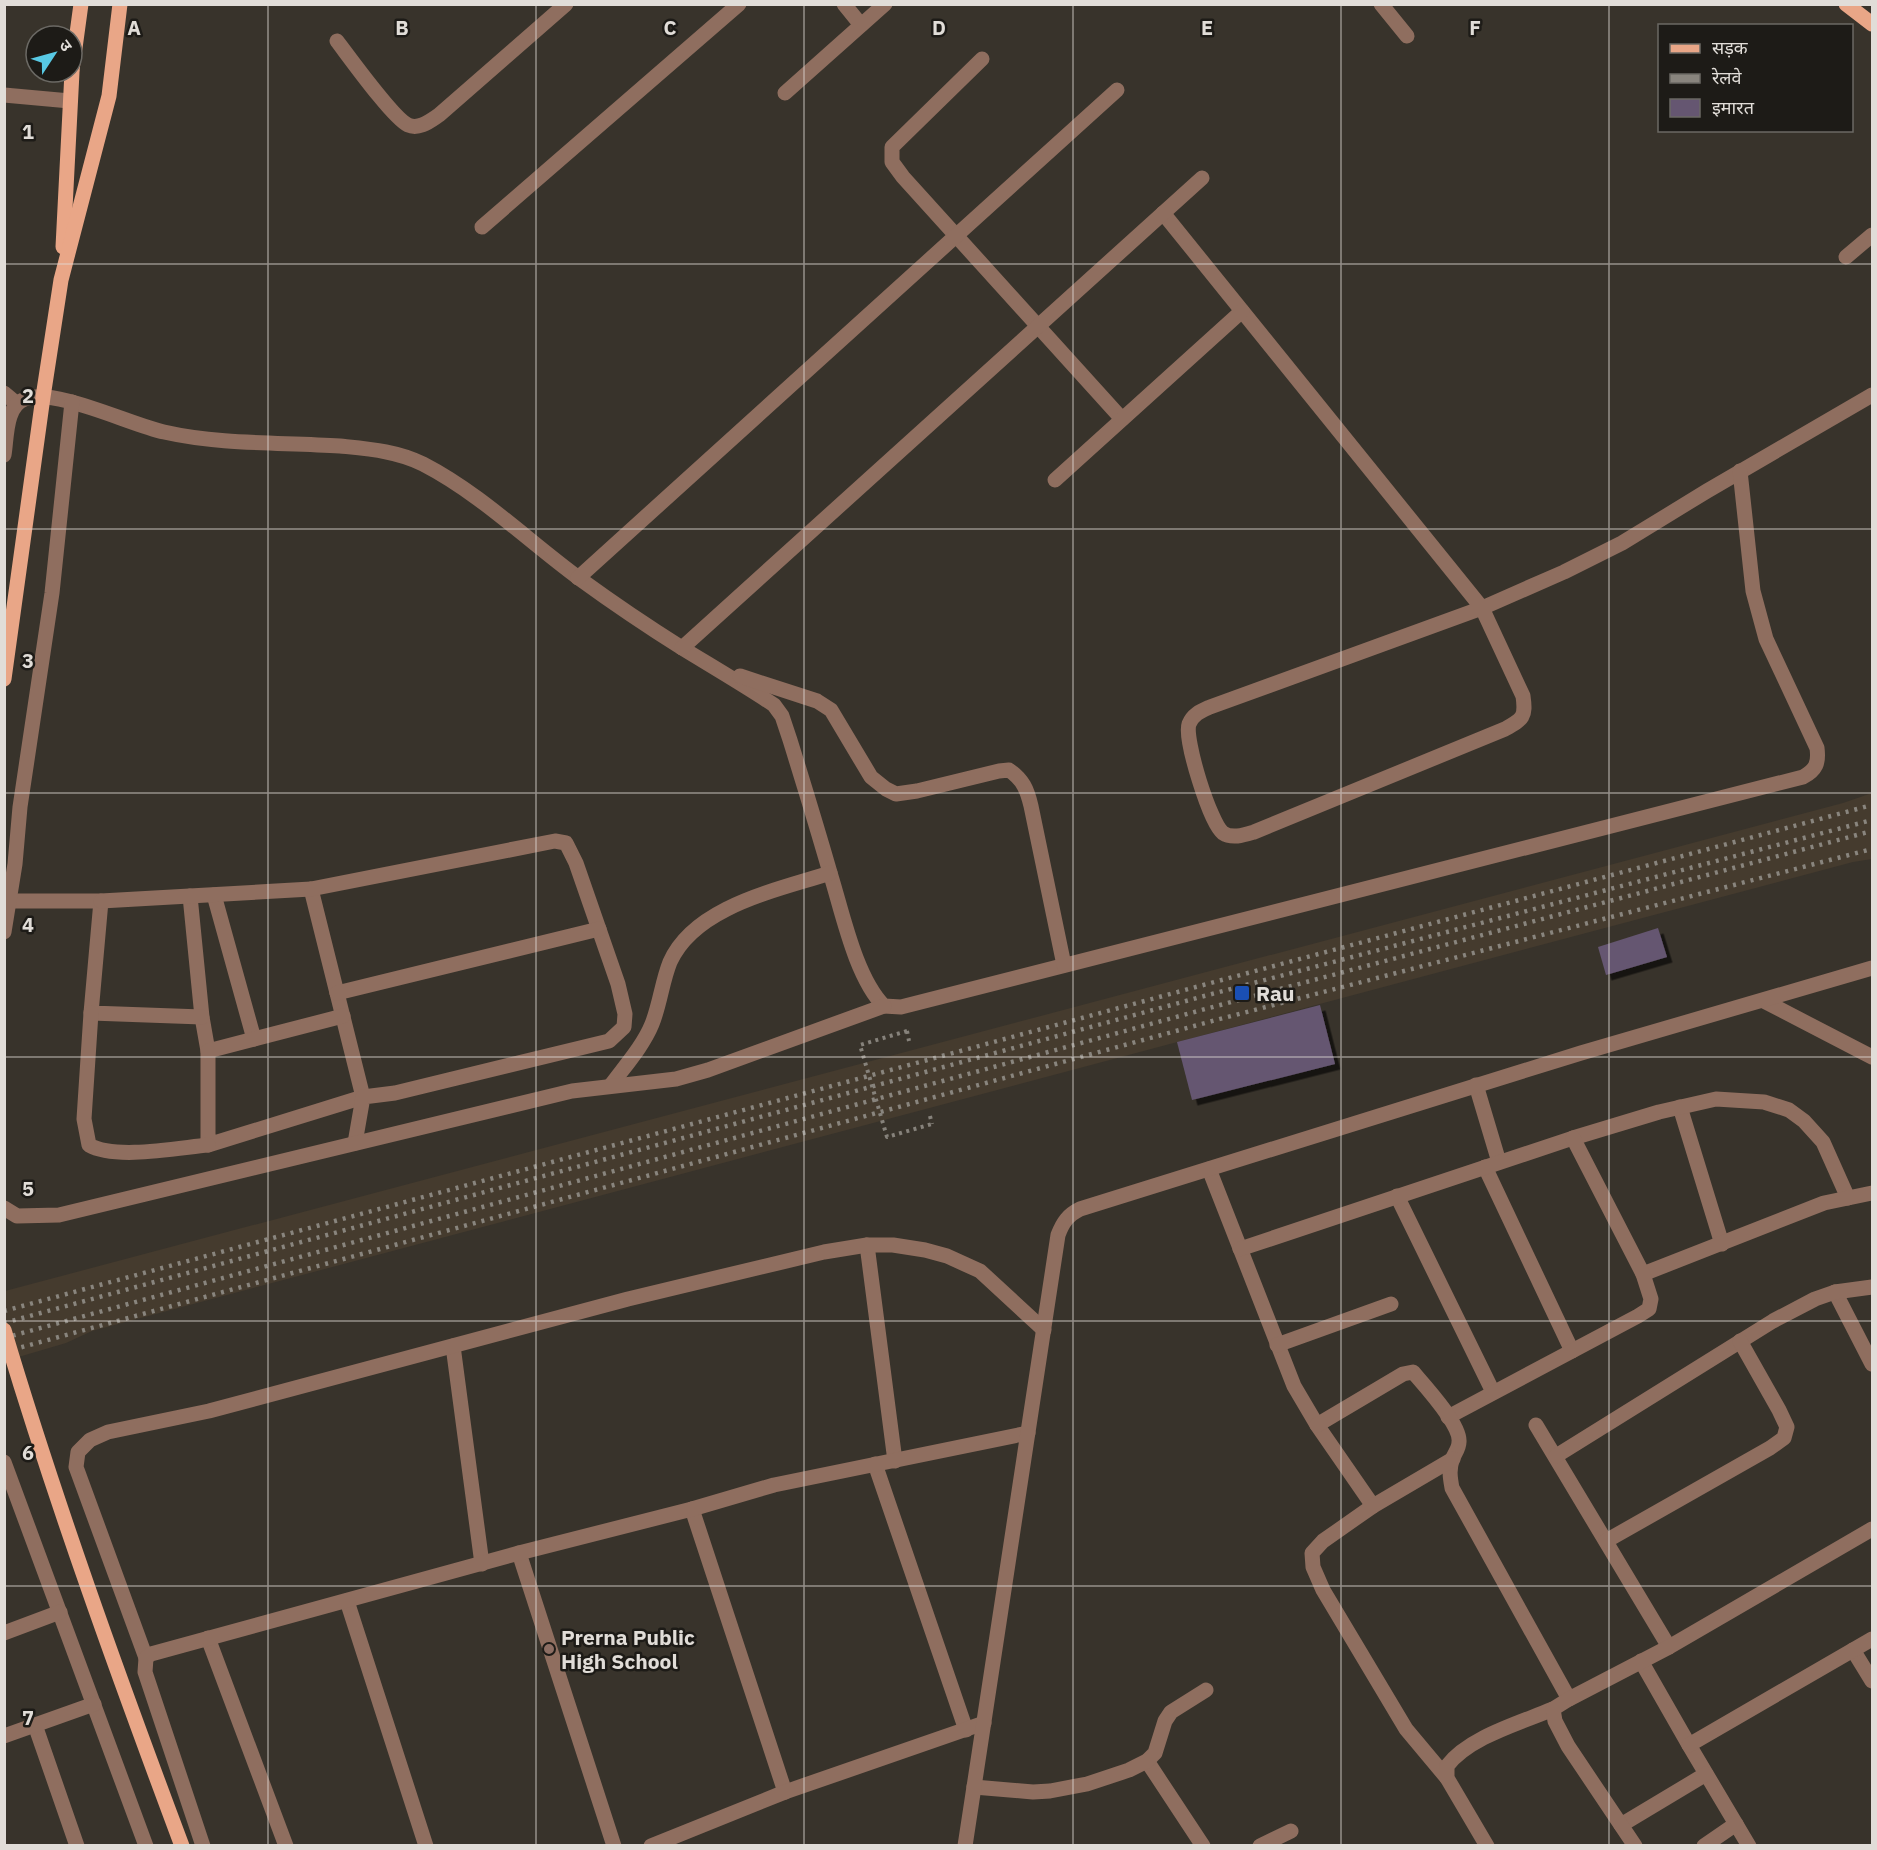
<svg xmlns="http://www.w3.org/2000/svg" width="1877" height="1850" font-family="'IBM Plex Sans','Noto Sans Devanagari',sans-serif">
<defs>
<filter id="shadow"><feDropShadow dx="5.5" dy="5.5" stdDeviation="0" flood-color="#0009"/></filter>
</defs>
<rect width="100%" height="100%" fill="#38332b"/>
<path fill="#453b2e" d="M1872,793V859L1853,862L92,1331L66,1343L5,1361V1291L1843,803Z"/>
<g fill="#655671" filter="url(#shadow)">
<path d="M1658,928L1667,957L1606,975L1598,947Z"/>
<path d="M1320,1005L1335,1064L1192,1100L1177,1042Z"/>
</g>
<g fill="none" stroke-linecap="round" stroke-linejoin="round">
<g stroke="#86827b" stroke-width="4" stroke-dasharray="3 4.5" stroke-linecap="butt">
<path d="M907,1031L909,1041"/>
<path d="M930,1116L932,1124"/>
</g>
<g stroke="#8f6e5f" stroke-width="15">
<path d="M844,4L861,25"/>
<path d="M1381,4L1407,36"/>
<path d="M337,41C350,58 393,118 408,125C419,130 430,121 439,115L566,4"/>
<path d="M982,59L892,147V162L903,177L1122,419"/>
<path d="M785,93L885,4"/>
<path d="M4,95L70,101"/>
<path d="M1163,213L1482,608L1523,696C1526,717 1523,719 1505,729L1254,832C1244,835 1232,839 1223,833C1210,823 1184,739 1189,724C1193,714 1201,711 1210,707L1482,608L1564,572L1622,543L1707,491L1872,395"/>
<path d="M482,227L739,4"/>
<path d="M1846,257L1872,235"/>
<path d="M4,393L16,403"/>
<path d="M4,455C7,438 5,406 25,399C54,387 131,425 164,432C221,445 282,442 340,446C369,449 397,451 423,464C481,494 528,541 580,579C613,603 647,626 682,648C713,667 744,685 774,705L782,716L790,740C804,785 818,831 831,876C843,915 856,978 884,1006L901,1007L1803,777C1816,770 1819,763 1817,748L1766,639L1753,591L1740,471"/>
<path d="M1055,480L1242,311"/>
<path d="M578,578L1117,90"/>
<path d="M682,648L1202,178"/>
<path d="M740,676L817,701L831,710L871,777L886,789L896,794L917,791L999,771L1009,770C1023,780 1027,789 1031,806L1064,965"/>
<path d="M214,895L254,1039"/>
<path d="M190,896L202,1017L208,1051V1145L363,1097L311,889"/>
<path d="M9,901H101L91,1013L202,1017"/>
<path d="M101,901L311,889L555,841L566,843L576,863L618,984L625,1014L624,1027L609,1041L395,1093L363,1097L355,1143"/>
<path d="M4,932L15,864L20,807L52,593L72,402"/>
<path d="M337,993L599,929"/>
<path d="M1764,1001L1872,1057"/>
<path d="M91,1013L84,1119L89,1145C115,1160 177,1148 208,1145"/>
<path d="M208,1051L343,1016"/>
<path d="M611,1085C625,1066 643,1046 652,1024C660,1004 662,982 670,962C695,906 778,890 830,873"/>
<path d="M1476,1085L1499,1162"/>
<path d="M1680,1107L1722,1244"/>
<path d="M1485,1167L1572,1351"/>
<path d="M1209,1169L1294,1386L1317,1425L1373,1506"/>
<path d="M1397,1196L1493,1392"/>
<path d="M4,1208L17,1216L59,1215L572,1091L676,1079L708,1070L884,1006"/>
<path d="M867,1245L895,1461"/>
<path d="M1240,1249L1573,1138L1659,1112L1716,1099L1764,1102L1789,1110L1804,1121L1823,1142L1848,1198"/>
<path d="M1643,1274L1824,1203L1872,1193"/>
<path d="M1835,1292L1872,1364"/>
<path d="M1277,1345L1391,1304"/>
<path d="M453,1346L482,1564"/>
<path d="M1448,1417L1638,1316L1649,1309L1651,1299L1643,1274L1573,1138"/>
<path d="M1317,1425L1403,1374L1413,1372C1425,1386 1461,1425 1459,1442C1459,1449 1454,1454 1452,1460C1449,1470 1450,1477 1452,1488L1569,1699"/>
<path d="M1536,1425L1669,1647"/>
<path d="M1556,1456L1773,1321L1815,1299L1835,1292L1872,1287"/>
<path d="M4,1462L146,1846"/>
<path d="M875,1464L966,1730"/>
<path d="M692,1509L785,1792"/>
<path d="M1606,1541L1770,1448L1784,1438L1787,1427L1779,1410L1740,1341"/>
<path d="M519,1553L614,1846"/>
<path d="M347,1601L426,1846"/>
<path d="M4,1633L60,1612"/>
<path d="M208,1638L286,1846"/>
<path d="M1853,1650L1872,1681"/>
<path d="M146,1658L76,1467L78,1452L90,1440L108,1432L209,1411L628,1299L824,1252L867,1245H893L925,1250L947,1256L980,1271L1044,1330"/>
<path d="M1641,1661L1689,1745L1749,1846"/>
<path d="M35,1725L77,1846"/>
<path d="M4,1736L94,1704"/>
<path d="M1689,1745L1872,1639"/>
<path d="M1147,1761L1203,1846"/>
<path d="M1447,1778L1406,1729L1323,1590L1313,1567L1312,1553L1323,1541L1373,1506L1453,1459"/>
<path d="M974,1787L1033,1792L1050,1791L1087,1784L1129,1770L1147,1761L1155,1753L1165,1721L1171,1712L1206,1690"/>
<path d="M1621,1825L1706,1774"/>
<path d="M203,1846L145,1672L146,1658L151,1654L519,1553L692,1509L774,1485L1028,1433"/>
<path d="M651,1846L785,1792L984,1723"/>
<path d="M965,1846L1058,1235C1063,1222 1068,1215 1080,1209L1581,1053L1872,968"/>
<path d="M1260,1846L1291,1831"/>
<path d="M1487,1846L1447,1778V1766C1469,1737 1520,1723 1553,1709"/>
<path d="M1635,1846L1568,1746L1555,1721L1553,1709L1569,1699L1669,1647L1872,1529"/>
<path d="M1704,1846L1736,1824"/>
</g>
<g stroke="#e9a687" stroke-width="15">
<path d="M1846,4L1872,24"/>
<path d="M72,70L81,4"/>
<path d="M63,247L72,72"/>
<path d="M4,679L43,397L61,280L109,96L120,4"/>
</g>
<g stroke="#89857e" stroke-width="4.5" stroke-dasharray="3 6" stroke-linecap="butt">
<path d="M4,1311L1207,984L1872,805"/>
<path d="M4,1323L1208,995L1872,820"/>
<path d="M4,1338L1209,1008L1872,831"/>
<path d="M4,1352L1216,1020L1872,849"/>
</g>
<path stroke="#86827b" stroke-width="4" stroke-dasharray="3 4.5" stroke-linecap="butt" d="M907,1031L860,1045L887,1137L932,1124"/>
<path stroke="#e9a687" stroke-width="15" d="M4,1330C56,1504 118,1675 182,1846"/>
</g>
<path fill="none" stroke="#e1ddd8" stroke-width="1.5" stroke-opacity="0.55" d="M268,4V1846M536,4V1846M804,4V1846M1073,4V1846M1341,4V1846M1609,4V1846M4,264H1872M4,529H1872M4,793H1872M4,1057H1872M4,1321H1872M4,1586H1872"/>
<rect fill="#1a4fb4" stroke="#1d1b17" stroke-width="2" x="1234" y="985" width="16" height="16" rx="3"/>
<circle fill="#8d6e63" stroke="#1d1b17" stroke-width="2" cx="549" cy="1649" r="6"/>
<g text-anchor="middle" dominant-baseline="central" stroke-width="5" stroke-linejoin="round" paint-order="stroke">
<g font-size="21" font-weight="bold" fill="#e1ddd8" stroke="#1d1b17" text-anchor="start">
<text x="1256" y="993">Rau</text>
<text x="561" y="1637">Prerna Public<tspan x="561" dy="24">High School</tspan></text>
</g>
</g>
<g font-size="20" text-anchor="middle" font-weight="bold" fill="#e1ddd8" stroke="#1d1b17" stroke-width="5" stroke-linejoin="round" paint-order="stroke">
<text x="134" y="35">A</text>
<text x="402" y="35">B</text>
<text x="670" y="35">C</text>
<text x="939" y="35">D</text>
<text x="1207" y="35">E</text>
<text x="1475" y="35">F</text>
<text x="28" y="139">1</text>
<text x="28" y="403">2</text>
<text x="28" y="668">3</text>
<text x="28" y="932">4</text>
<text x="28" y="1196">5</text>
<text x="28" y="1460">6</text>
<text x="28" y="1725">7</text>
</g>
<rect width="1877" height="1850" fill="none" stroke="#e1ddd8" stroke-width="12"/>
<rect x="1658" y="24" width="195" height="108" fill="#1d1b17" stroke="#6b6964" stroke-width="1.5"/>
<rect x="1670" y="44" width="30" height="9" fill="#e9a687" stroke="#6b6964" stroke-width="1.5"/>
<text x="1712" y="54" font-size="18" fill="#e1ddd8">सड़क</text>
<rect x="1670" y="74" width="30" height="9" fill="#89857e" stroke="#6b6964" stroke-width="1.5"/>
<text x="1712" y="84" font-size="18" fill="#e1ddd8">रेलवे</text>
<rect x="1670" y="99" width="30" height="18" fill="#655671" stroke="#6b6964" stroke-width="1.5"/>
<text x="1712" y="114" font-size="18" fill="#e1ddd8">इमारत</text>
<g transform="translate(54 54) rotate(54)"><circle r="28" fill="#1d1b17" stroke="#6b6964" stroke-width="1.5"/>
<path d="M0-4.5L10 22L0 15L-10 22Z" fill="#58c9e4"/>
<text y="-9" font-size="16" font-weight="bold" text-anchor="middle" fill="#e1ddd8">उ</text>
</g>
</svg>
